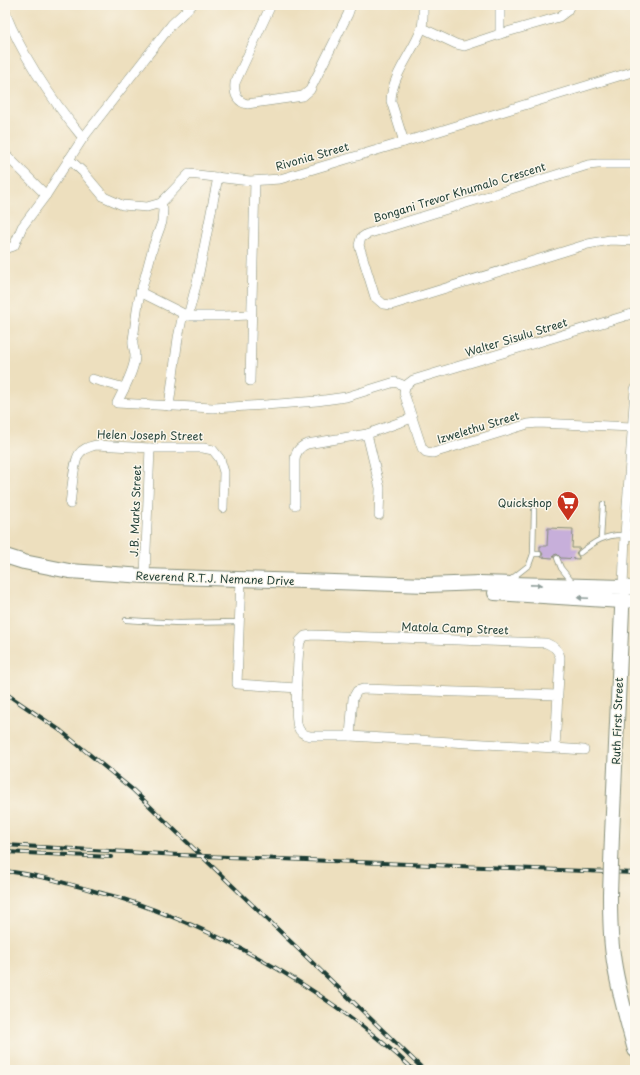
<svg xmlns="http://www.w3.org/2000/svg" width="640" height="1075" font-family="'Playpen Sans',sans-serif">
<rect width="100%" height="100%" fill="#fbf7ec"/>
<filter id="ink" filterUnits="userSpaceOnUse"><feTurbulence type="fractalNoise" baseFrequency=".025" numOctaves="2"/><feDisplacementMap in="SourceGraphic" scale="8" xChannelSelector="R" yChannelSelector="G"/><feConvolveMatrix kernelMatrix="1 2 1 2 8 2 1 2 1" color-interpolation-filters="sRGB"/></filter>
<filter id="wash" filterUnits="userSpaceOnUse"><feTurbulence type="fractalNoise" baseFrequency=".012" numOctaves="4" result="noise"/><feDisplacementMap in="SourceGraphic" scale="16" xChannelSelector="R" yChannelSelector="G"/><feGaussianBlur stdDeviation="0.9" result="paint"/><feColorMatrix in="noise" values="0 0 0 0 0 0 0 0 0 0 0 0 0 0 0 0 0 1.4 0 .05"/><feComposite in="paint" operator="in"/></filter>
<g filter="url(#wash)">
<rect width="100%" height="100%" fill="#eddfbe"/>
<g id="blocks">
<path fill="#c7afda" d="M548,528L573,529L572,548H580L576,553L579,557V559L561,558L557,554L554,555L553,558L541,557L543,554L540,550V546H547Z"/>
</g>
</g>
<g filter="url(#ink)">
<use href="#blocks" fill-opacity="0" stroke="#868e79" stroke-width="1"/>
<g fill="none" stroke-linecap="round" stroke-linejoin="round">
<g stroke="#868e79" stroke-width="6">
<g id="lane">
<path d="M601,538L603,504"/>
<path d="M580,553C594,542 605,534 625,535"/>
<path d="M533,554L534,510"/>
<path d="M557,558L561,568L573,583"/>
<path d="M510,580L529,565L533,554H539"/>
<path d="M126,620L179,623L239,622"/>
</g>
</g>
<g stroke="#868e79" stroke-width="10">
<g id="street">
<path d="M271,5L235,83C234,93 236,101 247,104L303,96L310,90L348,14L351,5"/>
<path d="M5,12C23,58 52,100 83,138L46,195L22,227L14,246L5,249"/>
<path d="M422,28L456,44L464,46L500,34L559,17L567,11L570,5"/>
<path d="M500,34V5"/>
<path d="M83,138L172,24L192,5"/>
<path d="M404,142L391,101C391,77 413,52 421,30C424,23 423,13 423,5"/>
<path d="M5,154L46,195"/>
<path d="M69,159L83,172L104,197L122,205L147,207L161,203L189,174L250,181L280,179L404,142L635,71"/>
<path d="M635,164H598L588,165L367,234L361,238L359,245L375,297L383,304L391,305L588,244L610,240L635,241"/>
<path d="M161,203L163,210L162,222L153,247L138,303L133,340C132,346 135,350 135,356C135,369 123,391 117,403L213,408L265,405L317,401L346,397L395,382L405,386"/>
<path d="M140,292L188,316H224L251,315"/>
<path d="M188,316L198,278L218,177"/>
<path d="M92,379L125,388"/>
<path d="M250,381L255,181"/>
<path d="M405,386L404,393L422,448L426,452L433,453L528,424L538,423L633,427"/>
<path d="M405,386L413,380L635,313"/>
<path d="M169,406L178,338L183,314"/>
<path d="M367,434L380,488L379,515"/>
<path d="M70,504C72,492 73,463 79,454C83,448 89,447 96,445L150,448H203L213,450L220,459L224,472L223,508"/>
<path d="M295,505V461C295,453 299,447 307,444L367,434L412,418"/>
<path d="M625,535L635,536"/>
<path d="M145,576L150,448"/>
<path d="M241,578L237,684L297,688"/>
<path d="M623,587L625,535L635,389"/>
<path d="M350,736L353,698L357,691L363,689L557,695"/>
<path d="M555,748L560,657C558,649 553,646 546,643L312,635L305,636L300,641C298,654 294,717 298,727C300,733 304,735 310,736H350L555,748L584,750"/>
</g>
</g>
<g stroke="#868e79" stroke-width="14">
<g id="secondary">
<path d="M623,587L635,588"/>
<path d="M622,601H635"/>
</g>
</g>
<g stroke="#868e79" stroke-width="16">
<g id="primary">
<path d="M5,556L24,562L69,571L145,576L427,585L480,583L623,587L612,835"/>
<path d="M495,593L622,601"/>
<path d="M610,894C610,914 610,935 613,955C617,987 627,1019 635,1050"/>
</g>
</g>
<use href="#lane" stroke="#fff" stroke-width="4.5"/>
<use href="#street" stroke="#fff" stroke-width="9"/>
<use href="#secondary" stroke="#fff" stroke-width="13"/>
<use href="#primary" stroke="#fff" stroke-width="14"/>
<g stroke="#1f3d34" stroke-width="4">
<g id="rail">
<path d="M5,693L61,731L133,790L424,1070"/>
<path d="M5,845L179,855L635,873"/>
<path d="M5,852L111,857"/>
<path d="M5,871C34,874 62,882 91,890C100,893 110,895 120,898C227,932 332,994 414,1070"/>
</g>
</g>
<use href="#rail" stroke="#fbf7ec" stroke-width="2.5" stroke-dasharray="8" stroke-linecap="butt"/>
<g stroke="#868e79" stroke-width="16" stroke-linecap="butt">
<path id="primary-bridge" d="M610,894L612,835"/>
</g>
<use href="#primary-bridge" stroke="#fff" stroke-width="14"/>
</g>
<defs><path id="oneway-solid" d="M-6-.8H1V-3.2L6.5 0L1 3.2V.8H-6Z"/></defs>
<g fill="#8f9e9a">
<use href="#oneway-solid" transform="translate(536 585) rotate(1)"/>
<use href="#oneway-solid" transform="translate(583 598) rotate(-177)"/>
</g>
</g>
<defs>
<g id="supermarket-pin" transform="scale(1.15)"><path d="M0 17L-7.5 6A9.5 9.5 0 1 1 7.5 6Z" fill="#c8321e" stroke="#fbf7ec"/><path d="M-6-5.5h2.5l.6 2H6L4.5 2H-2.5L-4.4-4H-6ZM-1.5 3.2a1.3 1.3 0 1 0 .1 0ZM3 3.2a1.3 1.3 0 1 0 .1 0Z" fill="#fff"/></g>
</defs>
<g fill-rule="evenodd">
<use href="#supermarket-pin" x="568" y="502"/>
</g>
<g text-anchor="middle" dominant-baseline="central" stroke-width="3" stroke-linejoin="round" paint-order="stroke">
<g font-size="11" fill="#1f3d34" stroke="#fbf7ec">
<text transform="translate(312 156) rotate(-16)">Rivonia Street</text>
<text transform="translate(459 192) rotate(-17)">Bongani Trevor Khumalo Crescent</text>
<text transform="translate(516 337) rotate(-17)">Walter Sisulu Street</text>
<text transform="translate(478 427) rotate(-17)">Izwelethu Street</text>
<text transform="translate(150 435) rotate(1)">Helen Joseph Street</text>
<text transform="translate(135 511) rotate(-88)">J.B. Marks Street</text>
<text transform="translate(215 578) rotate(2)">Reverend R.T.J. Nemane Drive</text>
<text transform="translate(455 628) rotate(2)">Matola Camp Street</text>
<text transform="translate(617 721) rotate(-88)">Ruth First Street</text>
</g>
<g font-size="11" fill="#1f3d34" stroke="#fbf7ec" text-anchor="end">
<text x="552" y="502">Quickshop</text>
</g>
</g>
<rect width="640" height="1075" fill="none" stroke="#fbf7ec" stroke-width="20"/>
</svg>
